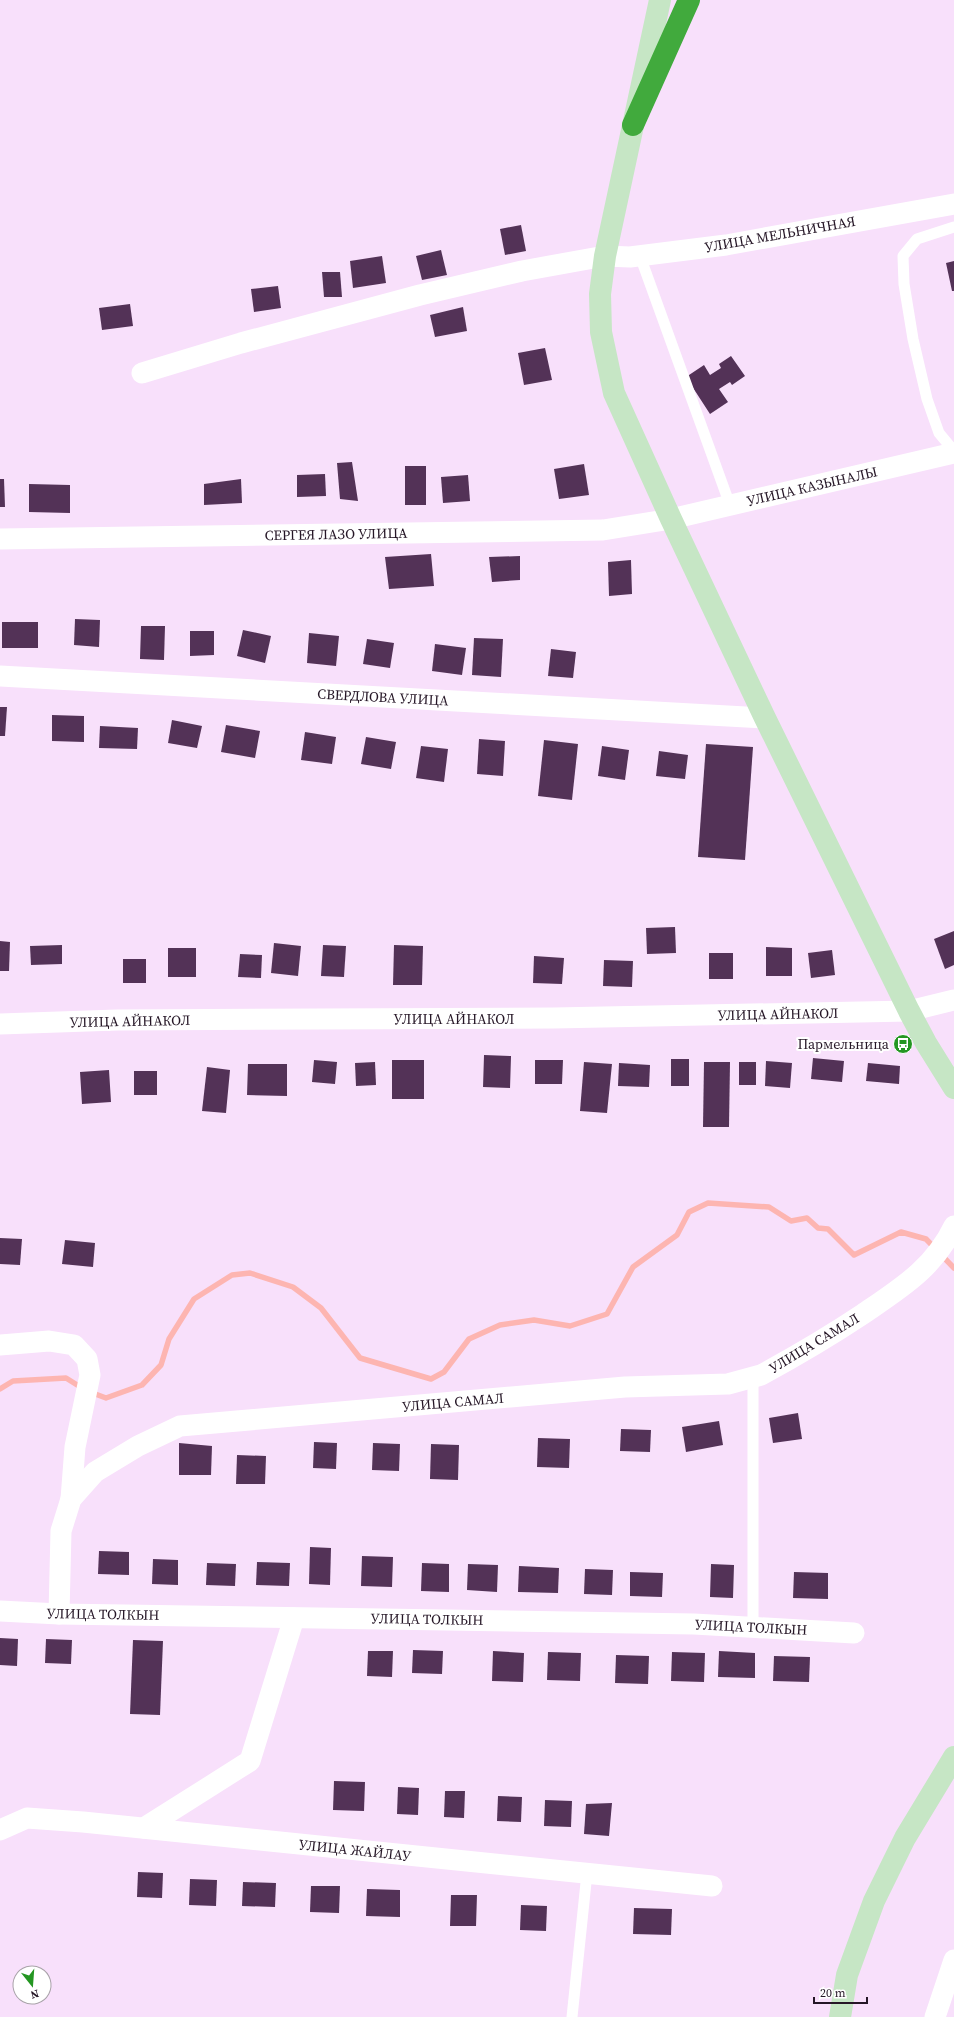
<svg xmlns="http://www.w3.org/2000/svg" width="954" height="2017" font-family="'Source Serif 4',serif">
<rect width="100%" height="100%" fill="#f8e0fb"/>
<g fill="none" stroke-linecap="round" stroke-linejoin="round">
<g stroke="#fdb5b1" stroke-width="5.5">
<path d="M0,1389L13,1381L66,1378L82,1388"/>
<path d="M90,1392L106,1398L142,1385L161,1365L169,1339L194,1299L232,1275L250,1273L293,1287L321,1308L360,1358L431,1379L444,1372L469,1339L500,1325L534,1320L570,1326L607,1314L633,1267L677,1235L689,1212L708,1203L769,1207L791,1221L807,1218L818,1228L828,1229L854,1255L901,1232L926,1239L954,1268"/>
</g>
</g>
<g fill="#533257">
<path d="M521,225L526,251L505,255L500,229Z"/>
<path d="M441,250L447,275L422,280L416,256Z"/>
<path d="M382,256L386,283L353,288L350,261Z"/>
<path d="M954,261V291H952L946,263Z"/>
<path d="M322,272H340L342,297H324Z"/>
<path d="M278,286L281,308L254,312L251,289Z"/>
<path d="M130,304L133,326L102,330L99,308Z"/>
<path d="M463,307L467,331L435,337L430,315Z"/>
<path d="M545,348L552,380L524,385L518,353Z"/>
<path d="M731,356L745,376L732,385L730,382L719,389L728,402L710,414L686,377L704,365L710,375L721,368L719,364Z"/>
<path d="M352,462L358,501L340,499L337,463Z"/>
<path d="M584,464L589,495L559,499L554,469Z"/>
<rect x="405" y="466" width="21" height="39"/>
<path d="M325,474L326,496L297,497V475Z"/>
<path d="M468,475L470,501L443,503L441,477Z"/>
<path d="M0,479H4L5,507H0Z"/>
<path d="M241,479L242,503L204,505V484Z"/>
<path d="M29,484L70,485V513L29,512Z"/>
<path d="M431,554L434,586L389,589L385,557Z"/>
<path d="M520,556V580L492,582L489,557Z"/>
<path d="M631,560L632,594L609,596L608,562Z"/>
<path d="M75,619L100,620L99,647L74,645Z"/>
<rect x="2" y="622" width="36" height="26"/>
<path d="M141,626H165L164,660L140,659Z"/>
<path d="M243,630L271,636L265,663L237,656Z"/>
<path d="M190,631H214V655L190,656Z"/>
<path d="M309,633L339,636L336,666L307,663Z"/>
<path d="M474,638L503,639L501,677L472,675Z"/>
<path d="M367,639L394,643L390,668L363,664Z"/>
<path d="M435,644L466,648L462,675L432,671Z"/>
<path d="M551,649L576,652L573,678L548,676Z"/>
<path d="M0,707H7L5,736H0Z"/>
<path d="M52,715L84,716V742L52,741Z"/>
<path d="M172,720L202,726L197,748L168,743Z"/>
<path d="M226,725L260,731L255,758L221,752Z"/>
<path d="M100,726L138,728L137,749L99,748Z"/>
<path d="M305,732L336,737L332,764L301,760Z"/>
<path d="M366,737L396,742L391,769L361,764Z"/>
<path d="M479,739L505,741L503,776L477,774Z"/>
<path d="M544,740L578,744L572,800L538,796Z"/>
<path d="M706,744L753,747L745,860L698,857Z"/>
<path d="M421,746L448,749L444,782L416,778Z"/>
<path d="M602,746L629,750L625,780L598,776Z"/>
<path d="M659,751L688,755L685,779L656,776Z"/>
<path d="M675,927L676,953L647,954L646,928Z"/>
<path d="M954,931V965L945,969L934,939Z"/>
<path d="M0,941L10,942L9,971H0Z"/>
<path d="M274,943L301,946L298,976L271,973Z"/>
<path d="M62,945V964L31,965L30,946Z"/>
<path d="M323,945L346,946L344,977L321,976Z"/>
<path d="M394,945L423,946L422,985H393Z"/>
<path d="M766,947L792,948V976H766Z"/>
<rect x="168" y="948" width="28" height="29"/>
<path d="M832,950L835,975L811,978L808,953Z"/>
<rect x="709" y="953" width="24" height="26"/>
<path d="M240,954L262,955L261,978L238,977Z"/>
<path d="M534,956L564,958L562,984L533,983Z"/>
<rect x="123" y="959" width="23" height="24"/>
<path d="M604,960L633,961L632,987L603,986Z"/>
<path d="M484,1055L511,1056L510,1088L483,1087Z"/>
<path d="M813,1058L844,1061L842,1082L811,1079Z"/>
<rect x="671" y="1059" width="18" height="27"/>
<path d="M314,1060L337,1062L335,1084L312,1082Z"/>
<rect x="392" y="1060" width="32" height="39"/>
<path d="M535,1060H563L562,1084H535Z"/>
<path d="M766,1061L792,1063L790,1088L765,1086Z"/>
<path d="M375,1062L376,1085L356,1086L355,1063Z"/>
<path d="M584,1062L612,1064L607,1113L580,1111Z"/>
<path d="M704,1062H730L729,1127H703Z"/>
<rect x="739" y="1062" width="17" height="23"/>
<path d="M619,1063L650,1065L649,1087L618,1086Z"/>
<path d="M868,1063L900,1066L899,1084L866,1081Z"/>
<path d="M248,1064H287V1096L247,1095Z"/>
<path d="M207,1067L230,1070L226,1113L202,1111Z"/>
<path d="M109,1070L111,1102L82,1104L80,1072Z"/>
<rect x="134" y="1071" width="23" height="24"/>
<path d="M0,1238L22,1239L20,1265L0,1264Z"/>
<path d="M65,1240L95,1243L93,1267L62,1264Z"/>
<path d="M798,1413L802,1439L773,1443L769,1418Z"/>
<path d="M719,1421L723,1445L686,1452L682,1427Z"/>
<path d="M621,1429L651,1430L650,1452L620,1451Z"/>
<path d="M538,1438L570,1439L569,1468L537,1467Z"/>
<path d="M314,1442L337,1443L336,1469L313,1468Z"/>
<path d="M179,1443L212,1446L211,1475H179Z"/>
<path d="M373,1443L400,1444L399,1471L372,1470Z"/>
<path d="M431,1444L459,1445L458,1480L430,1479Z"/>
<path d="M237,1455L266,1456L265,1484H236Z"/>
<path d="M310,1547L331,1548L330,1585L309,1584Z"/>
<path d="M99,1551L129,1552V1575L98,1574Z"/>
<path d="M362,1556L393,1557L392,1587L361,1586Z"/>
<path d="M153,1559L178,1560V1585L152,1584Z"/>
<path d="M257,1562L290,1563L289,1586L256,1585Z"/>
<path d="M207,1563L236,1564L235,1586L206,1585Z"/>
<path d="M422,1563L449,1564V1592L421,1591Z"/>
<path d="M468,1564L498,1565L497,1592L467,1590Z"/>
<path d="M711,1564L734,1565L733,1598L710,1597Z"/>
<path d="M519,1566L559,1568L558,1593L518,1592Z"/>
<path d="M585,1569L613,1570L612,1595L584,1594Z"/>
<path d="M630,1572L663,1573L662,1597L630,1596Z"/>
<path d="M794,1572L828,1573V1599L793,1598Z"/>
<path d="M0,1638L18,1639L17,1666L0,1665Z"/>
<path d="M46,1639L72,1640L71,1664L45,1663Z"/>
<path d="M133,1640L163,1641L160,1715L130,1714Z"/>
<path d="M413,1650L443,1651L442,1674L412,1673Z"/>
<path d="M368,1651H393L392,1677L367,1676Z"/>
<path d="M493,1651L524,1653L523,1682L492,1681Z"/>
<path d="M719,1651L755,1653V1678L718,1677Z"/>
<path d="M548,1652L581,1653L580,1681L547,1680Z"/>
<path d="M672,1652L705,1653L704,1682L671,1681Z"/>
<path d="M616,1655L649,1656L648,1684L615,1683Z"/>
<path d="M774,1656L810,1657L809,1682L773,1681Z"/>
<path d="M334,1781L365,1782L364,1811L333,1810Z"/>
<path d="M398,1787L419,1788L418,1815L397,1814Z"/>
<path d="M445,1791H465L464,1818L444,1817Z"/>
<path d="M498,1796L522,1797L521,1822L497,1821Z"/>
<path d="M545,1800L572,1801L571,1827L544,1826Z"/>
<path d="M612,1803L609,1836L584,1834L586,1804Z"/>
<path d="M138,1872L163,1873L162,1898L137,1897Z"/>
<path d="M190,1879L217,1880L216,1906L189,1905Z"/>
<path d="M243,1882L276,1883L275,1907L242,1906Z"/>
<path d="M311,1886H340L339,1913L310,1912Z"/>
<path d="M367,1889L400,1890V1917L366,1916Z"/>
<path d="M451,1895H477L476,1926H450Z"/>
<path d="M521,1905L547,1906L546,1931L520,1930Z"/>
<path d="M634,1908L672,1909L671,1935L633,1934Z"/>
</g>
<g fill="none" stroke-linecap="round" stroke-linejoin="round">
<g stroke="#fff" stroke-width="11">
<path d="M954,227L917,239L903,256L904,284L913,339L927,399L939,433L954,451"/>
<path d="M640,256L730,505"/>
<path d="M753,1377V1627"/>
<path d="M572,2017L587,1873"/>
</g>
<g stroke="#fff" stroke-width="21">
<path d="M142,373L241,343L420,295L522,271L605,256L630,257L726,245L954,204"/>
<path d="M0,539L603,530L671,519L954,453"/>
<path d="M0,676L765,718"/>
<path d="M0,1024L117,1020L554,1018L909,1011L954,1000"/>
<path d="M0,1345L49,1341L74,1345L87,1359L90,1375L75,1447L71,1499"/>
<path d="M0,1611L59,1614L694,1624L854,1633"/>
<path d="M59,1614L61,1531L71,1499L95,1472L138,1446L180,1426L625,1387L728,1384L761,1375C796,1356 830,1336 863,1314C901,1288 934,1268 954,1226"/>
<path d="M144,1828L250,1761L294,1618"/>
<path d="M0,1830L27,1818L83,1822L712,1886"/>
<path d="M935,2017L954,1960"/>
</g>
<g stroke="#c6e6c5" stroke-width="22">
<path d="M660,0L605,256L600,294L601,332L614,393L671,519L765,718L909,1011L926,1043L954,1088"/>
<path d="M840,2017L847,1975L874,1901L905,1838L954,1757"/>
</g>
<path stroke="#41aa3d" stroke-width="22" d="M633,125L689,0"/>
</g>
<defs>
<g id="bus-disc" transform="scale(1)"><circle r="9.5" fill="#249622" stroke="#fff"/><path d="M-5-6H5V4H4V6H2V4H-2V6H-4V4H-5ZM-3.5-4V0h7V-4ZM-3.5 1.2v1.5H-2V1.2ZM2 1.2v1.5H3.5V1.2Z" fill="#fff"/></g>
</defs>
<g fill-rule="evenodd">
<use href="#bus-disc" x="903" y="1044"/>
</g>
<g text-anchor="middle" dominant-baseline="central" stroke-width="4" stroke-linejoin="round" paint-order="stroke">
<g font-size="14" fill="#251626" stroke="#fff">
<text transform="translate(780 234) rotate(-10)">УЛИЦА МЕЛЬНИЧНАЯ</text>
<text transform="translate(812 486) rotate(-13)">УЛИЦА КАЗЫНАЛЫ</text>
<text transform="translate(336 534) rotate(-1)">СЕРГЕЯ ЛАЗО УЛИЦА</text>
<text transform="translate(383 697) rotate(3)">СВЕРДЛОВА УЛИЦА</text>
<text transform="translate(778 1014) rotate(-1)">УЛИЦА АЙНАКОЛ</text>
<text x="454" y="1019">УЛИЦА АЙНАКОЛ</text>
<text transform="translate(130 1021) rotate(-1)">УЛИЦА АЙНАКОЛ</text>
<text transform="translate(814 1343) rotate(-31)">УЛИЦА САМАЛ</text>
<text transform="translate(453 1402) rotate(-5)">УЛИЦА САМАЛ</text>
<text transform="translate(103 1614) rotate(1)">УЛИЦА ТОЛКЫН</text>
<text transform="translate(427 1619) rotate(1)">УЛИЦА ТОЛКЫН</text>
<text transform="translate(751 1627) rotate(3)">УЛИЦА ТОЛКЫН</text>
<text transform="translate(355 1850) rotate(6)">УЛИЦА ЖАЙЛАУ</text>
</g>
<g font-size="14" fill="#251626" stroke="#fff" text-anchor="end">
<text x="889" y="1044">Пармельница</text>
</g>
</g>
<g transform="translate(32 1985) rotate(163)"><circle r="19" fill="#ffffff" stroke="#a8a2a8"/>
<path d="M0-3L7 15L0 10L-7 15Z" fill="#249622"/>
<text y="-6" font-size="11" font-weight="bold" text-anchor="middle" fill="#251626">N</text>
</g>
<path d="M814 1997v6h53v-6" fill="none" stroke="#251626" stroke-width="2"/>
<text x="820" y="1997" font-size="12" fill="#251626" stroke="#ffffff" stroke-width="3" paint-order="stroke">20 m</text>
</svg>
